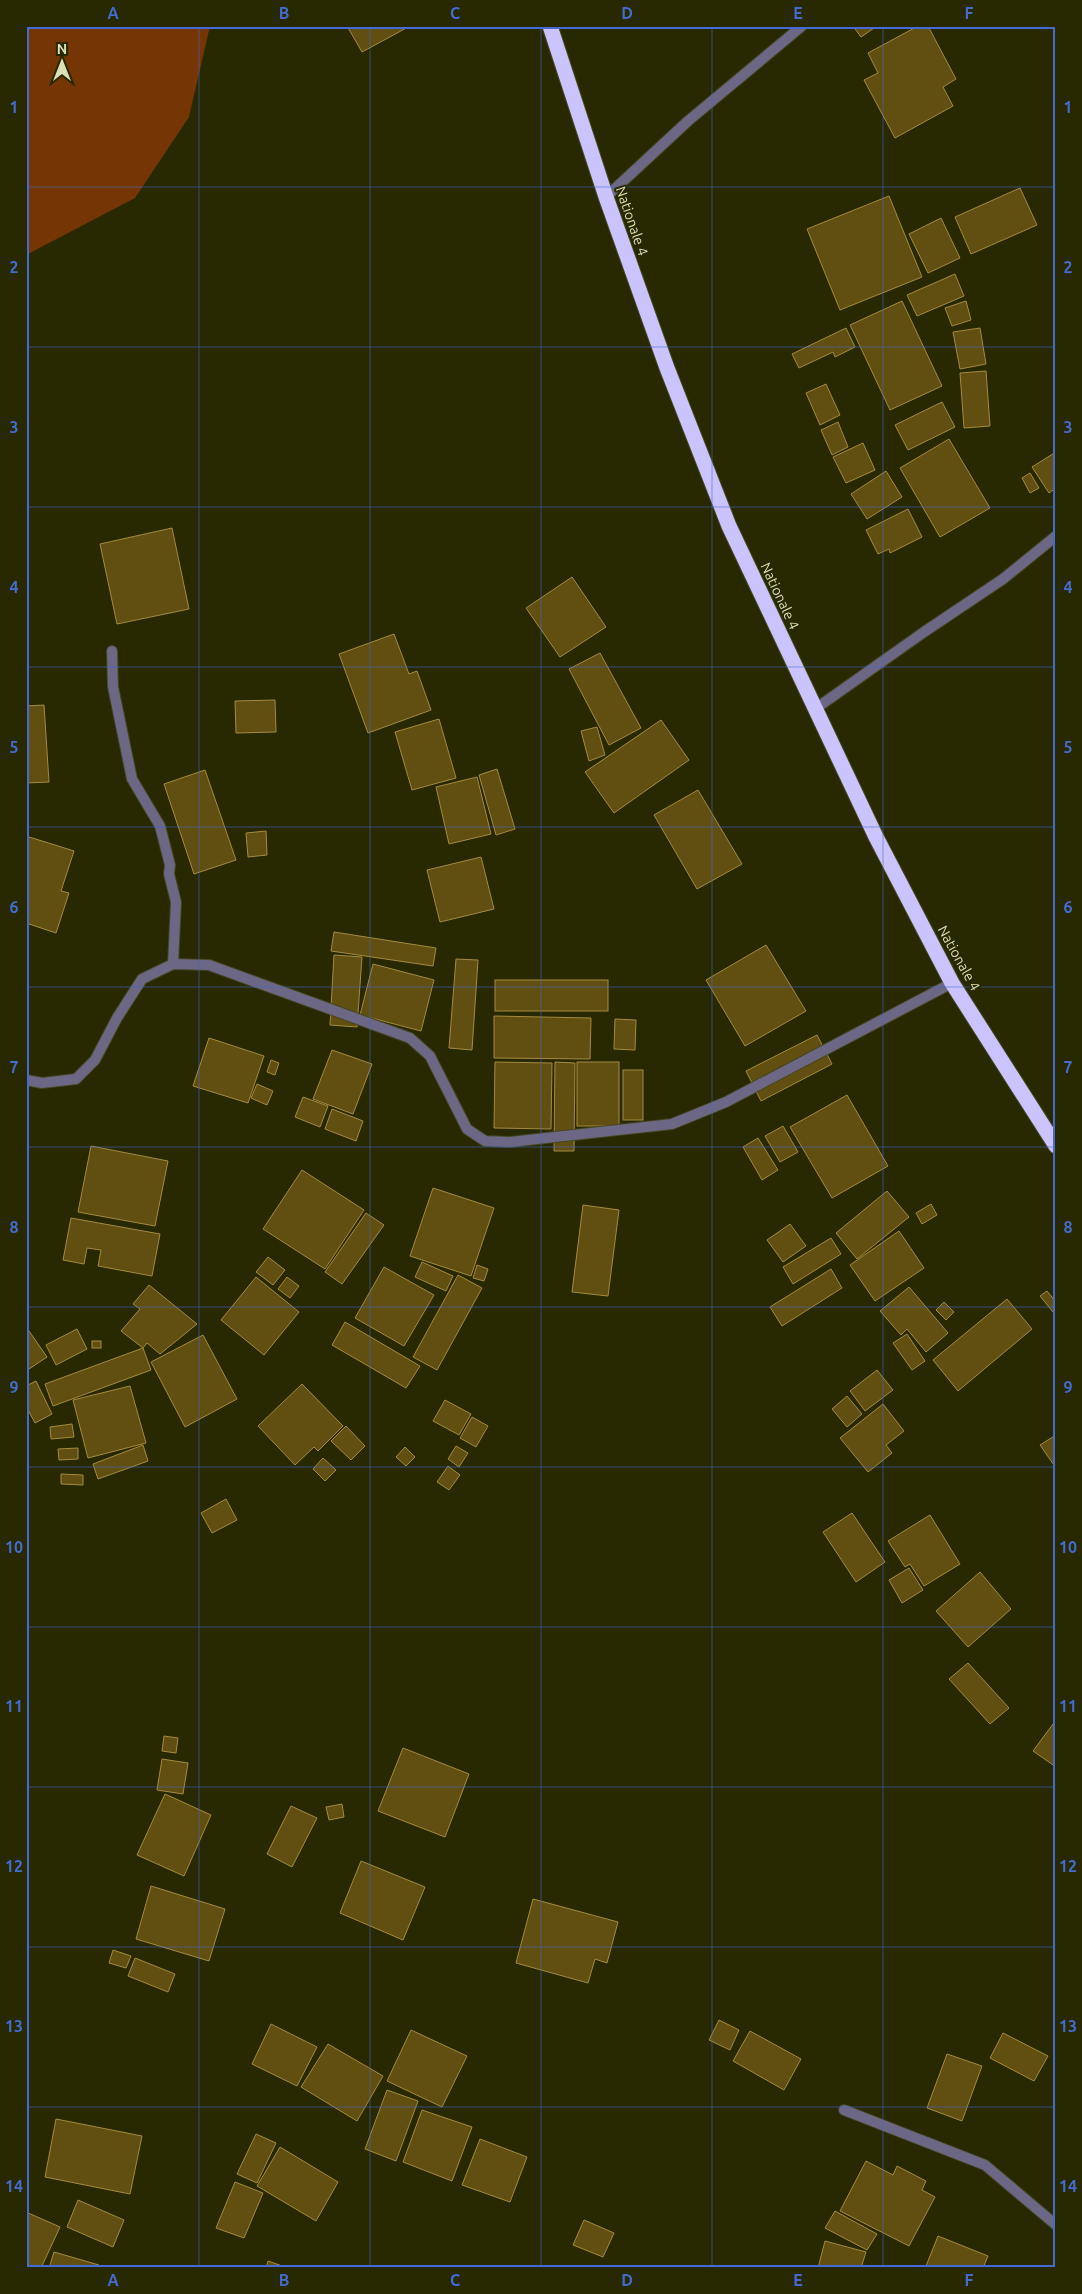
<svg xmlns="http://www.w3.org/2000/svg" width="1082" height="2294" font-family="Ubuntu,sans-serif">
<rect width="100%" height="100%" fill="#282900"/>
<path fill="#753504" d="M26,26H210L189,117L135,198L26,255Z"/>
<g fill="#614e11" stroke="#a58b3f">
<path d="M347,26H410L362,52Z"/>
<path d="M853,26H877L861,37Z"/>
<path d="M918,26H928L956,79L943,87L953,106L895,138L864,80L878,73L868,53Z"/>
<path d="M1020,188L1037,225L971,254L955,217Z"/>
<path d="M889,196L922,277L840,310L807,229Z"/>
<path d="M941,218L960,258L928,273L909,234Z"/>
<path d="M955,274L964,296L917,316L907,295Z"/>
<path d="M902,301L942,386L890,410L850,325Z"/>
<path d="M966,301L971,320L952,326L945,308Z"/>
<path d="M846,328L855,347L835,357L833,352L799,368L792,354Z"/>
<path d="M980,328L986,364L960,369L953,332Z"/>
<path d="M986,371L990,426L964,428L960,373Z"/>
<path d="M826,384L840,415L820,425L806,393Z"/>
<path d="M942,402L955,427L908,450L895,425Z"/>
<path d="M838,422L848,447L832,455L821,430Z"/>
<path d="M949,439L990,508L940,537L900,468Z"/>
<path d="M863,443L875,470L846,483L833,457Z"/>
<path d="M1056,452V488L1049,493L1032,467Z"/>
<path d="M886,471L902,497L867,519L851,494Z"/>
<path d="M1030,473L1039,488L1030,493L1022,478Z"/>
<path d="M908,509L922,537L890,553L889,549L878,554L866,530Z"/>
<path d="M172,528L189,609L117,624L100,544Z"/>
<path d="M572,577L606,627L560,657L526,608Z"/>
<path d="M394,634L409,674L417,671L431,710L368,733L339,654Z"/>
<path d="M600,653L641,728L609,745L569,669Z"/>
<path d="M275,700L276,732L236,733L235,701Z"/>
<path d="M44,705L49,782L26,783V706Z"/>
<path d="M439,719L456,778L412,790L395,732Z"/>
<path d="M661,720L689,760L614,813L585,772Z"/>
<path d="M597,727L605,755L589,761L581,731Z"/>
<path d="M497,769L515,829L496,835L479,775Z"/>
<path d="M205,770L236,860L194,874L164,784Z"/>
<path d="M477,777L491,834L449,844L436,787Z"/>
<path d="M698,790L742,864L697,889L654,815Z"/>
<path d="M266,831L267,855L248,857L246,833Z"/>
<path d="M26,836L74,851L61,891L69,893L56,933L26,923Z"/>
<path d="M481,857L494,909L440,922L427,870Z"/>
<path d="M334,932L436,948L433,966L331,951Z"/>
<path d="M766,945L806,1011L745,1046L706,980Z"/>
<path d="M334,955L362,957L357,1027L330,1025Z"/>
<path d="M456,959L478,960L472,1050L449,1048Z"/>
<path d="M373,964L434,980L421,1031L360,1015Z"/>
<rect x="495" y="980" width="113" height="31"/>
<path d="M494,1016L591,1018L590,1059L494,1058Z"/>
<path d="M615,1019L636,1020L635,1050L614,1049Z"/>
<path d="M817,1035L832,1064L761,1101L746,1071Z"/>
<path d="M209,1038L264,1056L248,1103L193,1086Z"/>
<path d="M332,1050L372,1064L353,1114L313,1099Z"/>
<path d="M271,1060L279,1063L275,1075L267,1072Z"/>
<path d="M495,1062L552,1063L551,1129L494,1128Z"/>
<path d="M555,1062L575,1063L574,1151H554Z"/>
<rect x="577" y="1062" width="42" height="64"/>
<rect x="623" y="1070" width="20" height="50"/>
<path d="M257,1084L273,1091L267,1105L251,1098Z"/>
<path d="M847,1095L888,1166L832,1198L790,1127Z"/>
<path d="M303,1097L328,1106L320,1127L295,1117Z"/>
<path d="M332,1109L363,1121L356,1141L325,1129Z"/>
<path d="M783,1126L798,1152L780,1162L765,1136Z"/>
<path d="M758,1138L778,1170L762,1180L743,1147Z"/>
<path d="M91,1146L168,1161L155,1226L78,1212Z"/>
<path d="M302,1170L364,1210L325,1269L263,1229Z"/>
<path d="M433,1188L494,1208L471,1276L410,1256Z"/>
<path d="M887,1191L909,1217L857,1259L836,1233Z"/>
<path d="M931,1204L937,1215L922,1224L916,1213Z"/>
<path d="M583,1205L619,1210L608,1296L572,1292Z"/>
<path d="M366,1213L384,1225L342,1284L325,1272Z"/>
<path d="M71,1218L160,1234L152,1276L98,1266L101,1250L87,1248L84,1264L63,1260Z"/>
<path d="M790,1224L806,1246L783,1262L767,1240Z"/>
<path d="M899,1231L924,1268L875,1301L850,1265Z"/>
<path d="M831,1238L841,1254L793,1284L783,1267Z"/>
<path d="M268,1257L285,1270L273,1285L256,1272Z"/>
<path d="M422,1262L453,1276L446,1291L415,1277Z"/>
<path d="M477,1265L488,1269L484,1281L473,1278Z"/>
<path d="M384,1267L434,1295L404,1346L355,1318Z"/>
<path d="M831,1269L842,1288L782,1326L770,1307Z"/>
<path d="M458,1275L482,1288L437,1370L413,1357Z"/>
<path d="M256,1277L299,1312L264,1355L221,1320Z"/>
<path d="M287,1277L299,1286L290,1298L278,1289Z"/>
<path d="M149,1285L197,1324L160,1354L147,1343L143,1348L121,1331L140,1309L133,1304Z"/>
<path d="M909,1287L948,1333L926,1352L907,1329L901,1335L880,1311Z"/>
<path d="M1047,1291L1056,1302V1310L1053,1312L1040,1296Z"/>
<path d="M1007,1299L1032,1329L958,1391L933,1360Z"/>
<path d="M944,1302L954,1312L946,1320L936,1310Z"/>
<path d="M345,1322L420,1366L406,1388L332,1345Z"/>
<path d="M77,1329L87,1349L56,1365L46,1345Z"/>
<path d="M29,1331L47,1357L26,1371V1333Z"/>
<path d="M907,1334L925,1361L912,1370L893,1343Z"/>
<path d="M203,1335L237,1399L185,1427L151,1362Z"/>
<rect x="92" y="1341" width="9" height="7"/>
<path d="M143,1348L151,1370L53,1406L45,1384Z"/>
<path d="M877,1370L893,1390L865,1411L850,1391Z"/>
<path d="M36,1381L52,1414L35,1423L26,1406V1386Z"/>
<path d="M302,1384L343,1426L318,1451L314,1447L295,1465L258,1426Z"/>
<path d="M130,1386L146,1443L88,1458L73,1400Z"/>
<path d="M847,1396L862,1414L847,1427L832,1409Z"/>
<path d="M445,1400L471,1414L459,1435L433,1421Z"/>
<path d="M883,1404L904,1431L886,1445L892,1453L868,1472L840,1438Z"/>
<path d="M472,1417L488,1426L476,1447L460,1438Z"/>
<path d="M72,1424L74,1437L51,1439L50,1427Z"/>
<path d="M346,1426L365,1446L351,1460L331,1441Z"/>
<path d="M1056,1435V1468L1040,1445Z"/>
<path d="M143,1445L148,1461L98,1479L93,1464Z"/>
<path d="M456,1446L468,1453L459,1467L448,1459Z"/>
<path d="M405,1447L415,1457L406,1466L396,1457Z"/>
<path d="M78,1448V1459L59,1460L58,1449Z"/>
<path d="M323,1458L336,1470L325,1481L313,1469Z"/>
<path d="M448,1466L460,1475L449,1490L437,1482Z"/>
<path d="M61,1474L83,1475V1485L61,1484Z"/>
<path d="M226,1499L237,1520L212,1533L201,1513Z"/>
<path d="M852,1513L885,1562L856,1582L823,1532Z"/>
<path d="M930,1515L960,1564L924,1586L910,1564L905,1567L888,1541Z"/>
<path d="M909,1568L923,1590L902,1603L889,1580Z"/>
<path d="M980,1572L1011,1609L968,1647L936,1611Z"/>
<path d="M968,1663L1009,1708L990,1724L949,1679Z"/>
<path d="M1056,1720V1767L1033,1751Z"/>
<path d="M164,1736L178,1738L176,1753L162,1751Z"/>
<path d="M403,1748L469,1774L445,1837L378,1811Z"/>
<path d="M162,1759L188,1763L183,1794L157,1790Z"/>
<path d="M165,1794L211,1815L184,1876L137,1855Z"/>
<path d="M342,1804L344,1817L329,1820L326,1807Z"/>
<path d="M291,1806L317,1818L292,1867L267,1854Z"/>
<path d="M361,1861L425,1887L403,1940L340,1913Z"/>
<path d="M151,1886L225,1909L209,1961L136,1939Z"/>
<path d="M533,1899L618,1922L607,1963L595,1959L588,1983L516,1963Z"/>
<path d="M113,1950L131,1956L126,1968L109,1963Z"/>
<path d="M135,1958L175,1974L168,1992L128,1976Z"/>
<path d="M719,2020L739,2030L730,2050L709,2040Z"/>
<path d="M271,2024L317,2047L297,2086L252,2064Z"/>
<path d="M411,2030L467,2056L442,2107L387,2081Z"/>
<path d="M750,2031L801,2059L784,2090L733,2061Z"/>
<path d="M1003,2033L1048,2056L1034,2081L990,2058Z"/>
<path d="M328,2044L383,2076L357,2121L301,2087Z"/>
<path d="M947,2054L982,2066L962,2121L927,2108Z"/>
<path d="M387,2090L418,2101L396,2161L365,2149Z"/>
<path d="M422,2110L472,2127L452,2181L403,2162Z"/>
<path d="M56,2119L142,2136L130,2194L45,2177Z"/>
<path d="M256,2134L276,2143L257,2183L237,2174Z"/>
<path d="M480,2139L527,2157L510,2202L462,2185Z"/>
<path d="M280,2147L338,2182L316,2221L257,2186Z"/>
<path d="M866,2161L893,2175L897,2166L926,2181L922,2190L935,2197L909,2246L840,2211Z"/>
<path d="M235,2182L263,2193L244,2238L216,2228Z"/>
<path d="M78,2200L124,2220L113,2247L67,2227Z"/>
<path d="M835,2211L877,2234L867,2250L825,2228Z"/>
<path d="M26,2212L60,2227L41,2268H26Z"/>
<path d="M584,2220L614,2233L603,2257L573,2245Z"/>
<path d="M938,2236L988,2256L983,2268L926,2266Z"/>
<path d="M825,2241L866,2252L861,2268H818Z"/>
<path d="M54,2252L99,2265L98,2268H49Z"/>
<path d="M268,2261L288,2268H266Z"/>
</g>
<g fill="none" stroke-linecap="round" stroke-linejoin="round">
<g stroke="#45461e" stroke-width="12">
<g id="street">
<path d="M606,197L688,121L802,26"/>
<path d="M112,651L113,687L132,779L160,826L170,865L169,874L176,902L173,964"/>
<path d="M815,709L924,632L1003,579L1056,536"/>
<path d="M26,1080L42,1083L76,1079L95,1060L117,1018L142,979L173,964L209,965L410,1038L430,1056L467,1129L485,1141L510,1142L672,1124L726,1102L952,983"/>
<path d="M844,2110L985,2165L1056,2225"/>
</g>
</g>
<g stroke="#45461e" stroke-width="17">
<path id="highway" d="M550,26L606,197L667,368L729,526L876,837L952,983L1056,1146"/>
</g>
<use href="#street" stroke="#6b6784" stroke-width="10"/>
<use href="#highway" stroke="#cbc3fd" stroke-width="15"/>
</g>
<path fill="none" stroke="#436bd2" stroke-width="1" stroke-opacity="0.55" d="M199,26V2268M370,26V2268M541,26V2268M712,26V2268M883,26V2268M26,187H1056M26,347H1056M26,507H1056M26,667H1056M26,827H1056M26,987H1056M26,1147H1056M26,1307H1056M26,1467H1056M26,1627H1056M26,1787H1056M26,1947H1056M26,2107H1056"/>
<g text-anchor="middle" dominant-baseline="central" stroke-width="4" stroke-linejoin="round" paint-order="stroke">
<g font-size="14" fill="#dddfb9" stroke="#282900">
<text transform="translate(632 221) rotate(71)">Nationale 4</text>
<text transform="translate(780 596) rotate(65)">Nationale 4</text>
<text transform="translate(959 958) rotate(61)">Nationale 4</text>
</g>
</g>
<rect width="1082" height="2294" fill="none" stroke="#282900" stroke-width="55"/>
<g transform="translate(62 62)" stroke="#282900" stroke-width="4" paint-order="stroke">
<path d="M0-4L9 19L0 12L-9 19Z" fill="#dddfb9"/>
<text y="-8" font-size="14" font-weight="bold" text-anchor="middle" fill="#dddfb9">N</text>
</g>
<rect x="28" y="28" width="1026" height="2238" fill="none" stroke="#436bd2" stroke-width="2"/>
<g font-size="16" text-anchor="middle" font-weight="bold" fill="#436bd2">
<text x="113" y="19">A</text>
<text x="284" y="19">B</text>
<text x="455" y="19">C</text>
<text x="627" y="19">D</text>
<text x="798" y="19">E</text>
<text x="969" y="19">F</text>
<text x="14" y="113">1</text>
<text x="1068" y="113">1</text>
<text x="14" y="273">2</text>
<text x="1068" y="273">2</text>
<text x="14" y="433">3</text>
<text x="1068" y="433">3</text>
<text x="14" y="593">4</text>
<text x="1068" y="593">4</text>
<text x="14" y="753">5</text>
<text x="1068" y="753">5</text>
<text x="14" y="913">6</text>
<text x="1068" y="913">6</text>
<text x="14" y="1073">7</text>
<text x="1068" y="1073">7</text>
<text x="14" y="1233">8</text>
<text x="1068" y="1233">8</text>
<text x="14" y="1393">9</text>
<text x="1068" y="1393">9</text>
<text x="14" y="1553">10</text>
<text x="1068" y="1553">10</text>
<text x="14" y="1712">11</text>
<text x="1068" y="1712">11</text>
<text x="14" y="1872">12</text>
<text x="1068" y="1872">12</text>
<text x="14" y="2032">13</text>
<text x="1068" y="2032">13</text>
<text x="14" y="2192">14</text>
<text x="1068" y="2192">14</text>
<text x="113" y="2286">A</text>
<text x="284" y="2286">B</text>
<text x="455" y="2286">C</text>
<text x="627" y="2286">D</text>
<text x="798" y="2286">E</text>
<text x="969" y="2286">F</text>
</g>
</svg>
